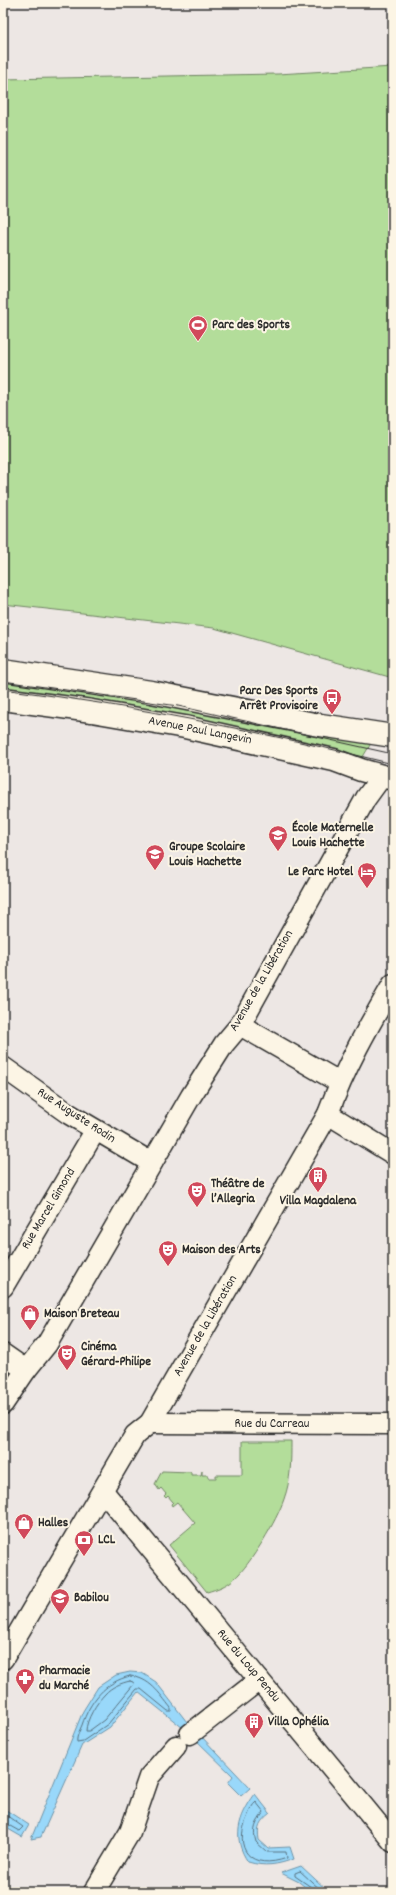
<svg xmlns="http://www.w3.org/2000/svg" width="396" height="1895" font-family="Dekko,sans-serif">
<rect width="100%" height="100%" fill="#ede7e4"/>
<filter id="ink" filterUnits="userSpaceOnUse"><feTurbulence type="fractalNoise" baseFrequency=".025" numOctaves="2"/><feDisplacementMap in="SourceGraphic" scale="8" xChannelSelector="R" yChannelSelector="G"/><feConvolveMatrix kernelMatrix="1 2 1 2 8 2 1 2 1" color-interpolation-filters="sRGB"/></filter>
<g filter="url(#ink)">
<g fill="#b3dd9a" stroke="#6f8462">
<path d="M393,67V678L214,628L3,604V79L278,74Z"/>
<path d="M3,675L373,740L358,765L3,694Z"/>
<path d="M242,1441H291C291,1461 291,1480 284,1499C277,1520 251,1564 234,1579C226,1586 217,1589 207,1592L169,1545L195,1523L177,1502L172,1506L171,1504L173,1502L168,1496L166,1498L164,1496L166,1494L161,1488L159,1490L155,1484L162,1471L191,1472V1475H201L202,1471V1475H208V1478H216V1475H242Z"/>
</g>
<g fill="#99d8fa" stroke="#6d93a7">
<path d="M130,1672L142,1673L156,1682L190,1726L183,1728L138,1692L110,1727L82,1745L41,1837L31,1839L83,1711L98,1687L116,1675Z"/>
<path d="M200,1735L250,1788L241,1796L228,1783L233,1776L193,1737Z"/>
<path d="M255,1794L270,1813C259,1822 257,1826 259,1840L268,1848L290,1847L294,1859C277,1865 265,1867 248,1862C232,1838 238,1817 255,1794Z"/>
<path d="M3,1808L29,1825L22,1837L3,1826Z"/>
<path d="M301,1866L329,1892H311L299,1882L281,1873Z"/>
</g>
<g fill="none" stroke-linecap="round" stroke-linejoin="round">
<g stroke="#57707e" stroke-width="1">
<path d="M130,1676C150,1678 159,1693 171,1708V1711H168L141,1689H137L108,1724L83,1741L77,1742C76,1737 80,1730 82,1725C90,1701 105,1682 130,1676Z"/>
<path d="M130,1681L133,1682L134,1684L104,1720L89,1731H86C86,1720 97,1702 105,1694C111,1687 121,1683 130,1681Z"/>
<path d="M256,1802L264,1812C256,1823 252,1829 256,1842L267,1852H286L287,1858C251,1871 232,1850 248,1815C250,1810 252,1805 256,1802Z"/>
<path d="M3,1813L23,1827L19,1831L3,1822"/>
<path d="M313,1892L311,1887L295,1876V1873L300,1871L323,1892"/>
</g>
<g stroke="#2b2b2b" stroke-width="23">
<g id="minor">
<path d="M240,1025L339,1082"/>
<path d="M3,1067L69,1114L152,1163"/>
<path d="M328,1114L393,1154"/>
<path d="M3,1287L95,1131"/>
<path d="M3,1354L26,1370"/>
<path d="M3,1404L26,1370L47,1344L191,1096L224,1044L240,1025L366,798L382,776"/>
<path d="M150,1423L393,1424"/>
<path d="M103,1491L393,1842"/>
<path d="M3,1659L135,1435L150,1423L328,1114C345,1067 368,1027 393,984"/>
<path d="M190,1734L259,1680"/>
<path d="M94,1892L130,1832L149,1777L176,1746"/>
</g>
</g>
<g stroke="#2b2b2b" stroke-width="25">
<g id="primary">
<path d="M3,670L151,692L314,724L393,736"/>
<path d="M3,699L92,711L185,727L334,760L361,770L393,779"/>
</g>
</g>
<use href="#minor" stroke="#fcf5e5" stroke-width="20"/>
<use href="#primary" stroke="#fcf5e5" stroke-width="22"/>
<g stroke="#2b2b2b" stroke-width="1">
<path d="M3,681L178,706L393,754"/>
<path d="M3,689C135,706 264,732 393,764"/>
</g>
</g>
</g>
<defs>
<g id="stadium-pin" transform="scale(1)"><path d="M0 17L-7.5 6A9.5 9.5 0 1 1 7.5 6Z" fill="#d1495b" stroke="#fcf5e5"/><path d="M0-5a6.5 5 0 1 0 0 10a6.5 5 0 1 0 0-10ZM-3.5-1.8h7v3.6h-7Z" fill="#fff"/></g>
<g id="bus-pin" transform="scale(1)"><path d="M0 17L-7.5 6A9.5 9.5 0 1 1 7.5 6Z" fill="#d1495b" stroke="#fcf5e5"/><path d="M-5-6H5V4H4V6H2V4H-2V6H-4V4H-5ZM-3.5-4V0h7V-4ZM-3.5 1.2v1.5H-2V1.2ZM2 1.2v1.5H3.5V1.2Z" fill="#fff"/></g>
<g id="school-pin" transform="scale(1)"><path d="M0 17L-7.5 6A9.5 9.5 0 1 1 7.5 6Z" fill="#d1495b" stroke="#fcf5e5"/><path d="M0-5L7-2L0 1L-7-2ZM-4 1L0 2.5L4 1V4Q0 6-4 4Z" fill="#fff"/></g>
<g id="hotel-pin" transform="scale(1)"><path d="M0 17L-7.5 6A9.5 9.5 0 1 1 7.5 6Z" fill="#d1495b" stroke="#fcf5e5"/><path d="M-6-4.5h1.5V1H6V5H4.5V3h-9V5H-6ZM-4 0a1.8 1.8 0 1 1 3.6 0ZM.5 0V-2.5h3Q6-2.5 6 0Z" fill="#fff"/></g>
<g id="building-pin" transform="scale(1)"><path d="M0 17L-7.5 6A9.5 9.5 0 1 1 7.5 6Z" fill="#d1495b" stroke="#fcf5e5"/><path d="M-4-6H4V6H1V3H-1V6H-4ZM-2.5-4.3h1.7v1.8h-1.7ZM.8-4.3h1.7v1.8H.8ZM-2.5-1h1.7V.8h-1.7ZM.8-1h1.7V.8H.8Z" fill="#fff"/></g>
<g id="theatre-pin" transform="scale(1)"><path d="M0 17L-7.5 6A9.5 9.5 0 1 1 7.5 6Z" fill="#d1495b" stroke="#fcf5e5"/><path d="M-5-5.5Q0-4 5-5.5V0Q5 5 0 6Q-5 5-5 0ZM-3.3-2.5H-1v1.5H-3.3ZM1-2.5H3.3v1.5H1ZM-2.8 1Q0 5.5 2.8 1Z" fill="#fff"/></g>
<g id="shop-pin" transform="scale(1)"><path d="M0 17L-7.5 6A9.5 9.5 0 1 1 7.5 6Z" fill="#d1495b" stroke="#fcf5e5"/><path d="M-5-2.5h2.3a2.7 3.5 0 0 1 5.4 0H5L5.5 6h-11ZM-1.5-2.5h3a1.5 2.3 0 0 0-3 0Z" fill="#fff"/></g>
<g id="bank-pin" transform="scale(1)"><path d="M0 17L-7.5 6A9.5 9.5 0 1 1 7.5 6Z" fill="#d1495b" stroke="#fcf5e5"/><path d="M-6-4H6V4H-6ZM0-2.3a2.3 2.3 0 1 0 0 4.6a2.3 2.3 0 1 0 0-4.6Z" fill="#fff"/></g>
<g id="pharmacy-pin" transform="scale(1)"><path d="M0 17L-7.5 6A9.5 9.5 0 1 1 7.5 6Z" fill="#d1495b" stroke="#fcf5e5"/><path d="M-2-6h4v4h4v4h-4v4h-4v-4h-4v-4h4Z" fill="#fff"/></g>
</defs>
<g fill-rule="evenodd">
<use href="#stadium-pin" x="198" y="325"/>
<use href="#bus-pin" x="332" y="698"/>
<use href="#school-pin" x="278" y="835"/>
<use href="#school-pin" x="155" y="854"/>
<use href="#hotel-pin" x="367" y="872"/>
<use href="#building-pin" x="318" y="1176"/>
<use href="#theatre-pin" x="197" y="1191"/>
<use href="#theatre-pin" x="168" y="1250"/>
<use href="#shop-pin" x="30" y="1314"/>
<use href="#theatre-pin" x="67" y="1354"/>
<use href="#shop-pin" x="24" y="1523"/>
<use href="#bank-pin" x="84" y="1540"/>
<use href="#school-pin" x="60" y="1598"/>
<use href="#pharmacy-pin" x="25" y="1678"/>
<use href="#building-pin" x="254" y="1722"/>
</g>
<g text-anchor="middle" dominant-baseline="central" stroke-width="4" stroke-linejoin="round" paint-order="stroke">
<g font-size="13" font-weight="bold" fill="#2b2b2b" stroke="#fcf5e5" text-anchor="start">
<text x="212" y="325">Parc des Sports</text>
<text x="318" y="691" text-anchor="end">Parc Des Sports<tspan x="318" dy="15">Arrêt Provisoire</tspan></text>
<text x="292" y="828">École Maternelle<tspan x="292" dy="15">Louis Hachette</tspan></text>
<text x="169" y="847">Groupe Scolaire<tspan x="169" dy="15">Louis Hachette</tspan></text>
<text x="353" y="872" text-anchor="end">Le Parc Hotel</text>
<text x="211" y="1184">Théâtre de<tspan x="211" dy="15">l’Allegria</tspan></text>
<text x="318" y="1201" text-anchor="middle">Villa Magdalena</text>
<text x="182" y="1250">Maison des Arts</text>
<text x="44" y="1314">Maison Breteau</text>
<text x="81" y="1347">Cinéma<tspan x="81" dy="15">Gérard-Philipe</tspan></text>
<text x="38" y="1523">Halles</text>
<text x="98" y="1540">LCL</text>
<text x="74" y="1598">Babilou</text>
<text x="39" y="1671">Pharmacie<tspan x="39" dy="15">du Marché</tspan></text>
<text x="268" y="1722">Villa Ophélia</text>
</g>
<g font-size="13" fill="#2b2b2b" stroke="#fcf5e5">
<text transform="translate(200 731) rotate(11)">Avenue Paul Langevin</text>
<text transform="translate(262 981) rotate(-60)">Avenue de la Libération</text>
<text transform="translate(76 1116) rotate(33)">Rue Auguste Rodin</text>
<text transform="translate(49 1209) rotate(-59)">Rue Marcel Gimond</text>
<text transform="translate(206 1326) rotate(-60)">Avenue de la Libération</text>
<text x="272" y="1424">Rue du Carreau</text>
<text transform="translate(248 1666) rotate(50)">Rue du Loup Pendu</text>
</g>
</g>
<rect width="396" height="1895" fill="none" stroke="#fcf5e5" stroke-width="16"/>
<rect x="8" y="8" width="380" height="1879" fill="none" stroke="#2b2b2b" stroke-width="1.5" filter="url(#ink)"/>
</svg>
